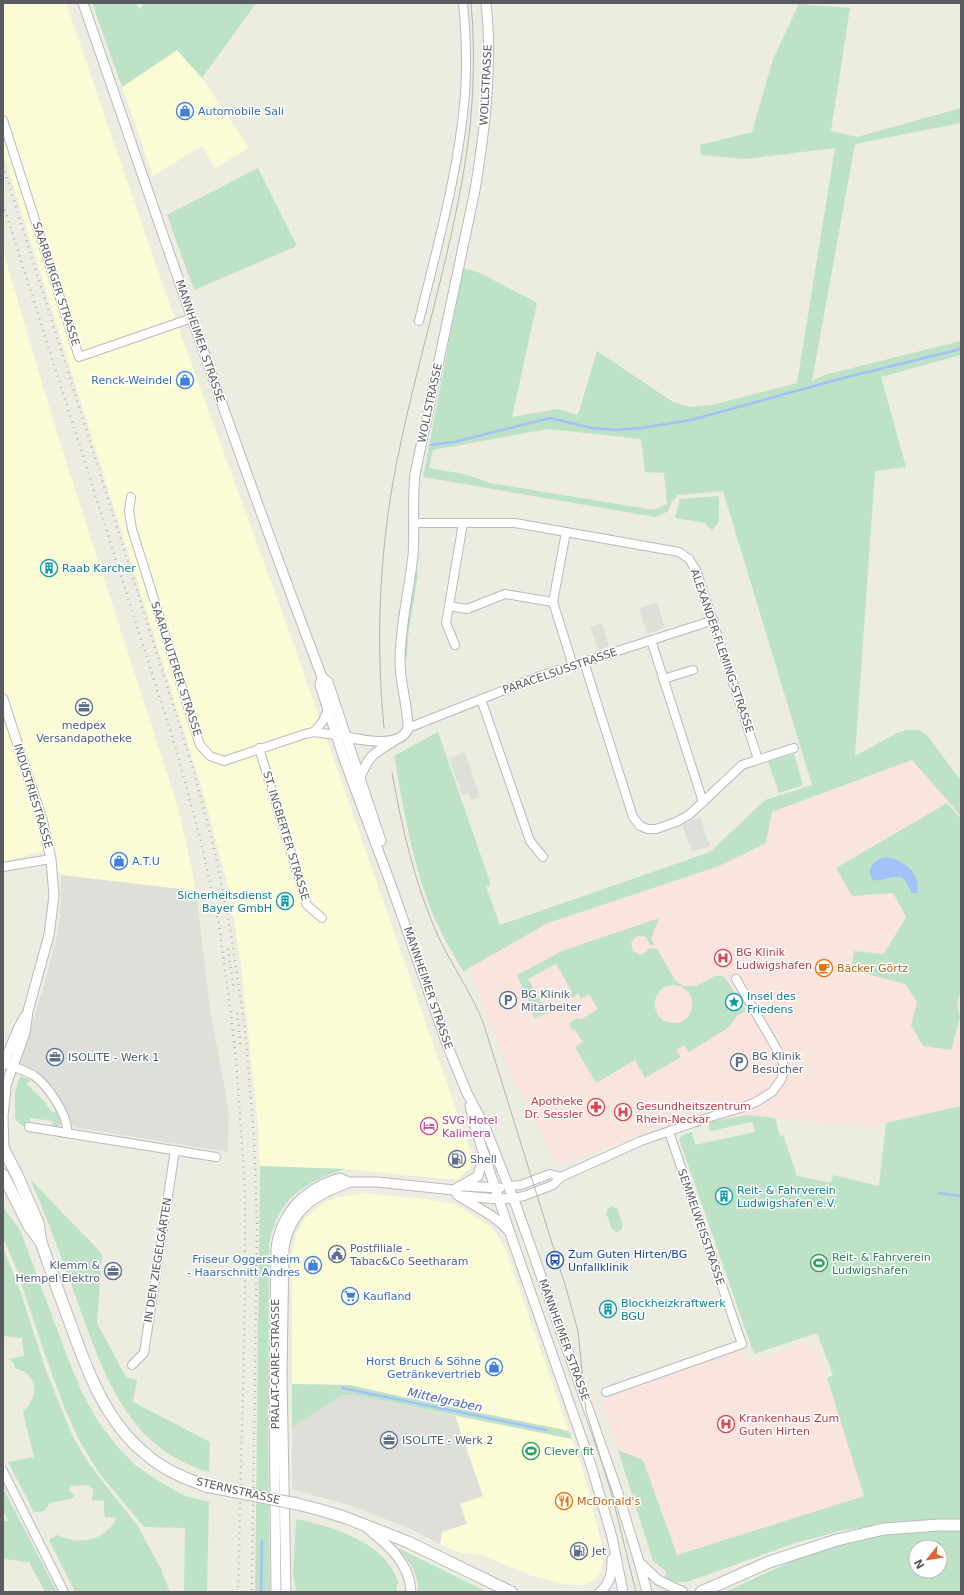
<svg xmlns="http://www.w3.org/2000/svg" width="964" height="1595" font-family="'DejaVu Sans',sans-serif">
<rect width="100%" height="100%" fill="#ecece1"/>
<g fill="#fbfbd6">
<path d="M3,3H66L166,294L288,628L473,1158L470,1169L456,1180L345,1169L260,1166L258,1126L241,965L229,890L203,792L3,153Z"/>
<path d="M177,50L202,78L249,148L215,168L202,146L153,176L122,87Z"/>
<path d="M3,251L57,433L176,801L188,850L196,891L61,875L42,851L3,863Z"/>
<path d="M363,1193L425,1199L455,1204L491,1227L497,1234L505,1248L569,1431L403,1397L350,1385L292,1384V1252L296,1235L304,1219L323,1203L335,1198Z"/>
<path d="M455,1416L572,1439L583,1470L601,1542L603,1563L601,1571L595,1579L585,1585L580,1586L565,1584L532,1576L481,1555L458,1552L440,1544L442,1532L460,1504L482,1496Z"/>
</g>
<g fill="#dfdfd9">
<path d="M657,603L665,628L647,634L639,608Z"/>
<path d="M602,623L609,646L598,650L590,627Z"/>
<path d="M465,752L480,797L471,800L468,793L462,795L449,758Z"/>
<path d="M700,817L710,846L692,852L682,825Z"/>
<path d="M61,875L196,891L210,1008L229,1112L228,1152L73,1127L65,1106L52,1086L36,1071L19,1064L45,982L58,931L61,901Z"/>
<path d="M342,1395H355L455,1416L483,1496L460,1504L467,1524L442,1532L440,1544L411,1529L355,1507L292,1489V1427Z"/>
</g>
<g fill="#f9e5dd">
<path d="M913,760L961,816V1106L870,1127L748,1115L708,1122L705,1114L671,1127L557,1165L510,1073L469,968L548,923L719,866L765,843L772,812Z"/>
<path d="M799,1345H805L813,1347L820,1355L864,1496L677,1555L643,1460L618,1450L601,1399L739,1350L751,1362Z"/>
</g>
<g fill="#bee2c6" fill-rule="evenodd">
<path d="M92,3H135L140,9L144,3H256L202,78L177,50L122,87Z"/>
<path d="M799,4L850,8L831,131L857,137L961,108V123L855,144L812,381L824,375L961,341V355L881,377L906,467L875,471L855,756L897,733L907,730H918L927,735L961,781V816L912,760L772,812L766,843L719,866L548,923L469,968L464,972C456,959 448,946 441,932C414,877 405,815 394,756L438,732L491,885L486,887L500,925L710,852L765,800L812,785L723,491L678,495L671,503L669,511L655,517L423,477L463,268L480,273L537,303L512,417L557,409L578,415L597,351L673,402L691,407L712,405L797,383L835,148L746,159L701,155L700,145L752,132L773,59ZM548,429L641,439L645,472L664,473L667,504L654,510L490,483L464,474L429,468L433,450Z"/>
<path d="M258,168L297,246L194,290L167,215Z"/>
<path d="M719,496V522L712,530L705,523L675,518L680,499Z"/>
<path d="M416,571L418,574L408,637L407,657L404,659L405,637Z"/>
<path d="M794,754L803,785L779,793L768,762Z"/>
<path d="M947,803L961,819V992L957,1003L960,1018L951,1050L923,1046L911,1025L917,1002L905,984L851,970L854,951L884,954L906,917L893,893L852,896L836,868Z"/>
<path d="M659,918L651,939L655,945H650L646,937L638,936L634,938L631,943L633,951L641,955L646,952L649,948L657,949L675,980L683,986H696L715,976H723L729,983L737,997L733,999L732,1002L733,1005H736L741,1003L746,1011L737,1016L728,1028L689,1052L684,1045L676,1050L681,1057L645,1078L635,1060L596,1083L575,1047L583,1042L574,1029L572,1030L569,1023L578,1018L580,1020L598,1009L589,994L581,999L578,994L571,998L568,993L571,990L556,964L528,979L548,1013L534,1018L528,1000L517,975L562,951ZM675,985C701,989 696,1025 672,1023C648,1021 649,985 675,985Z"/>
<path d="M20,1076L30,1080L27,1084L45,1102L52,1113L57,1111C61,1119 65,1128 52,1127L53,1121L30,1118L29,1127L26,1129L15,1119V1093Z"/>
<path d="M961,1106V1520L882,1525L844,1530L795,1543L687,1582H677L663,1579L667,1572L653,1561L618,1450L643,1460L677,1555L864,1496L827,1378L833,1375L817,1333L754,1354L679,1139L684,1134L692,1132L695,1145L755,1132L752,1122L710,1131L708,1122L748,1115L775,1118L780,1136L783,1135L797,1176L831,1183L833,1175L879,1186L886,1123Z"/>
<path d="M260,1166L345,1169C303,1183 277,1199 269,1245L268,1439L270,1592H255Z"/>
<path d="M30,1179L102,1254L97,1323L126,1377L137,1380L133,1402L210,1442L209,1472C125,1448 102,1369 75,1295C61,1256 47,1217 30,1179Z"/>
<path d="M612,1206L617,1209L623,1226L621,1230L618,1232C608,1230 611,1220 606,1215L607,1209Z"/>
<path d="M3,1207L18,1227L22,1235L68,1359L81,1390L97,1420L116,1445L135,1465L155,1479L185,1496L209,1502L207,1592H184L185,1528L144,1527L99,1473L79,1440L65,1409L47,1360L15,1265L3,1238Z"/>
<path d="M3,1248L21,1293L46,1371L72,1435L86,1459L103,1482L137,1525L160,1567L170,1592H75L49,1540L57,1535C79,1546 105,1541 117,1518L105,1517L104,1511V1501L91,1500L93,1496V1489L88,1485L72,1486L68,1490L74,1495V1498L50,1503L44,1511L34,1512L8,1462L34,1457L23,1412C39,1397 39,1374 15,1368L14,1363L8,1359L24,1356L22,1338L3,1336Z"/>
<path d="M292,1384L350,1385L403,1397L569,1431L572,1439L355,1395H342L292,1427Z"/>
<path d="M3,1488L57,1592H45L29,1562L3,1559V1521H8L3,1510Z"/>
<path d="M296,1519C334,1527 386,1542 399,1584H397V1592H296L293,1574Z"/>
<path d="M940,1529L961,1530V1592H725C762,1575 798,1557 837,1545C871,1535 905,1532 940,1529ZM916,1547H940V1571H916Z"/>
<path d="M398,1548L487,1592H418C419,1574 409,1561 398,1548Z"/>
</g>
<path fill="#a3c2fa" d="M888,857C904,861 922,874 917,893H912C910,889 908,885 906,882C898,870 883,883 873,880L869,872C871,863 879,858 888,857Z"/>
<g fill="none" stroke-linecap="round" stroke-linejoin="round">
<g stroke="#a3c2fa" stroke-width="2.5">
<path d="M431,445L454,442L550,418L591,428L616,430L641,428L691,420L843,378L961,349"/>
<path d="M939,1193L961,1196"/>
<path d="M342,1388L546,1430"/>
<path d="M261,1592L262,1541"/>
</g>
<g stroke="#b9b9bf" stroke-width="10">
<g id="minor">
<path d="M3,120L79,357L192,318"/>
<path d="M419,321C437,247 459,171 465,94C467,64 466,33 463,3"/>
<path d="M131,497L129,511L132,529L200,745L210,756L224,761L305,734L314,732L336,735"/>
<path d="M414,523H515L679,552L689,559L696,570L758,759"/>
<path d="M463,523L449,606L467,609L505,594L553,602"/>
<path d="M566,532L553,602L573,666"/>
<path d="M449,606L446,623L455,645"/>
<path d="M651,640L703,802"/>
<path d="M584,662L633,817L640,826L648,829H656L676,822L689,815L742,765L794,748"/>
<path d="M663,679L693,670"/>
<path d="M481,699L530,841L543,857"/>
<path d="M408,728L540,676L714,620"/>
<path d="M314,732L323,721L328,709"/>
<path d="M259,748L307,905L322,918"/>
<path d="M3,867L51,859"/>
<path d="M4,1063C14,1067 24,1070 33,1075C47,1084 69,1116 67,1133"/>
<path d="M29,1127L216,1157"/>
<path d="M509,1186L521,1185L550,1174L561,1177"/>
<path d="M513,1198L524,1196L553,1185L561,1177L641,1141L707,1118L744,1107L756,1102L772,1092L778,1084L782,1078L784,1069L782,1058L736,979"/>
<path d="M132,1365L144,1353L175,1150"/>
<path d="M606,1392L742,1344L669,1132"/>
<path d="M3,1471L64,1592"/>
</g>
</g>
<g stroke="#b9b9bf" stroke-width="11">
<g id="tertiary">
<path d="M83,3C161,228 237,454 322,677L328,682L381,841"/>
<path d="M322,677L320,685L344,759L390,882L448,1047L467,1093L485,1127L517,1208L617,1490L639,1562L647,1592"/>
<path d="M3,699L43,823L51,859L54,896L49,935L28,1011L25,1033L3,1093"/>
<path d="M341,736C358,739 401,750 408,728C408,706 400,684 400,662C400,626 409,591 413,556C415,529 412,501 415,474L475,190C485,129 493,65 486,3"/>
<path d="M360,777C370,754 373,754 394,741"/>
<path d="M3,1065L18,1029L25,1016"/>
<path d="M470,1106L476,1130L510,1233L591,1465L612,1537L623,1592"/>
<path d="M4,1149L3,1116L6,1087"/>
<path d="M463,1186L500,1188"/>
<path d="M454,1190L459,1196L492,1216L502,1224L508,1230"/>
<path d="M463,1196L499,1199L513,1198"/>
<path d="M367,1528C388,1545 410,1563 411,1592"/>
<path d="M639,1562L658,1580L683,1592"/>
<path d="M276,1592L274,1398L276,1248C281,1212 305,1188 340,1178L349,1182H377L454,1190L478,1176L484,1153"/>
<path d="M286,1592L282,1375L284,1248C288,1223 303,1202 327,1192C334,1188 342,1186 349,1182"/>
<path d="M600,1592C611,1583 612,1572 612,1559"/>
</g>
</g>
<g stroke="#babbc2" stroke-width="13">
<g id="secondary">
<path d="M3,1148L17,1175L38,1223L41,1242C50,1268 59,1294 69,1320C86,1368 105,1422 147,1455C164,1470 184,1478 206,1486"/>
<path d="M3,1175L29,1226L40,1241"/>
<path d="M297,1504L317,1509L344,1517L408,1542L511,1592"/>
<path d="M701,1592L769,1562L837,1540L884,1529L939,1525H961"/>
</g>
</g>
<use href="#minor" stroke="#fff" stroke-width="8"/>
<use href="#tertiary" stroke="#fff" stroke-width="9"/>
<use href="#secondary" stroke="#fff" stroke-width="11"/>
<g stroke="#b4b4b5" stroke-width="1">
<path d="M384,728C376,645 379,563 393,482C414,365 454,253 469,136C474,92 475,47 471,3"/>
<path d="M392,773C402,828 415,885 438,936C452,966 471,992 483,1022L566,1288L578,1331L586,1411L612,1495L636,1592"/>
</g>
<g stroke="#b4b4b5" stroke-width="2.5" stroke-dasharray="1 5" stroke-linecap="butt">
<path d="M3,166L193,768L215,852L231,934L245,1029L254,1137L257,1223L252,1592"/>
<path d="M3,204L176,749L202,845L219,926L231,1015L237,1073L245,1189V1302L238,1592"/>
<path d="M228,949L234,991"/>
<path d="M237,1013L241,1048"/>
</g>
<g stroke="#babbc2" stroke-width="13" stroke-linecap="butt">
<path id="secondary-bridge" d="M206,1486L297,1504"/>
</g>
<use href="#secondary-bridge" stroke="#fff" stroke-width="11"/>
</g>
<defs>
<g id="shop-ring" transform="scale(0.9)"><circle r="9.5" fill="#fff" stroke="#3f7fe0" stroke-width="1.5"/><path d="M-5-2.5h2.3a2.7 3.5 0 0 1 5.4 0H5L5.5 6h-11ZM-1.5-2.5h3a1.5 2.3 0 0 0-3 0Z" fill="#3f7fe0"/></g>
<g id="building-ring" transform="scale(0.9)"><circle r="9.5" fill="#fff" stroke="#0f9aa8" stroke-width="1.5"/><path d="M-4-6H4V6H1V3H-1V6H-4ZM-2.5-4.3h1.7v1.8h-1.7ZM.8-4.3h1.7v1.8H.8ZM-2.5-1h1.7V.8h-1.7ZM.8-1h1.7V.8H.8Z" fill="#0f9aa8"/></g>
<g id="office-ring" transform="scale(0.9)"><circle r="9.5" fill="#fff" stroke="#5c6f8a" stroke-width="1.5"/><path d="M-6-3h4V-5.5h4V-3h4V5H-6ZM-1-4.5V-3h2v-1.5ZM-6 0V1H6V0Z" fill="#5c6f8a"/></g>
<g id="hospital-ring" transform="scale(0.9)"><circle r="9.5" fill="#fff" stroke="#e0444e" stroke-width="1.5"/><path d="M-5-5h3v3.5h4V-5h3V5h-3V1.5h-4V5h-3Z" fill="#e0444e"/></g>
<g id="cafe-ring" transform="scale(0.9)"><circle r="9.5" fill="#fff" stroke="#e8710a" stroke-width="1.5"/><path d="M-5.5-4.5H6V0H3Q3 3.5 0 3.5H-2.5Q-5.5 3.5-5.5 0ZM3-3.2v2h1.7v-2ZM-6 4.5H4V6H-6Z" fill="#e8710a"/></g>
<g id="parking-ring" transform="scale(0.9)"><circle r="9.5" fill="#fff" stroke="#5c6f8a" stroke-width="1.5"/><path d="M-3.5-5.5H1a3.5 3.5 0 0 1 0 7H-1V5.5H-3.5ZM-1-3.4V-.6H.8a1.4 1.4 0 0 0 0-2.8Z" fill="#5c6f8a"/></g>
<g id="sight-ring" transform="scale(0.9)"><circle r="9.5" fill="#fff" stroke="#0f9aa8" stroke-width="1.5"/><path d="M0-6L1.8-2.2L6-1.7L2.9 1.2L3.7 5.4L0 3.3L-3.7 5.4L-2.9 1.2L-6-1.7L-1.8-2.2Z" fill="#0f9aa8"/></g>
<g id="pharmacy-ring" transform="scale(0.9)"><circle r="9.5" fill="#fff" stroke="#e0444e" stroke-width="1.5"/><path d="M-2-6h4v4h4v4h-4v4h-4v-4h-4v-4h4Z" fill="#e0444e"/></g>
<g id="hotel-ring" transform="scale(0.9)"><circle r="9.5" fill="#fff" stroke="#d1479c" stroke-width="1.5"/><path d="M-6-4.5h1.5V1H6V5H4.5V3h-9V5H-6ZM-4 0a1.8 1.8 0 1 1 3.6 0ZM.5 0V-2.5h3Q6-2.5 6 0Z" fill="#d1479c"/></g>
<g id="fuel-ring" transform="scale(0.9)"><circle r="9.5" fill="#fff" stroke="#5c6f8a" stroke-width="1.5"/><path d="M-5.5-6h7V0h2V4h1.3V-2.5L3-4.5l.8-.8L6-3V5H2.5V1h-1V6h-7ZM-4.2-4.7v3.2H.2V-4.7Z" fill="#5c6f8a"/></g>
<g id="civic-ring" transform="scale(0.9)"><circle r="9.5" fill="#fff" stroke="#5c6f8a" stroke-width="1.5"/><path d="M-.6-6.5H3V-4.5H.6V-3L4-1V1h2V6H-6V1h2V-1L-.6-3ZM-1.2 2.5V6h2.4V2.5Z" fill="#5c6f8a"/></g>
<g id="bus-ring" transform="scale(0.9)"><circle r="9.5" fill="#fff" stroke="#1a4fb4" stroke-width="1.5"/><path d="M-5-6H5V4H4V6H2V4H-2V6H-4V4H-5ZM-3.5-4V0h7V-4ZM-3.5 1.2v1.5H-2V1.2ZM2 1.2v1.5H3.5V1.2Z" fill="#1a4fb4"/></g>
<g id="stadium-ring" transform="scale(0.9)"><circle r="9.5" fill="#fff" stroke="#2e9e5b" stroke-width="1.5"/><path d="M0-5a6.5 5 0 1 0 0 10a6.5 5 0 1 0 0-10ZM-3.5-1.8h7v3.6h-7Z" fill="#2e9e5b"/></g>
<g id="supermarket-ring" transform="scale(0.9)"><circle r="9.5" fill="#fff" stroke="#3f7fe0" stroke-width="1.5"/><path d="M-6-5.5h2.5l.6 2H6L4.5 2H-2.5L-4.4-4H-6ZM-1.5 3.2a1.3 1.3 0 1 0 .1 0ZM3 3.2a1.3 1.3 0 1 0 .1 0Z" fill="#3f7fe0"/></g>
<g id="restaurant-ring" transform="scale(0.9)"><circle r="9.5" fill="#fff" stroke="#e8710a" stroke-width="1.5"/><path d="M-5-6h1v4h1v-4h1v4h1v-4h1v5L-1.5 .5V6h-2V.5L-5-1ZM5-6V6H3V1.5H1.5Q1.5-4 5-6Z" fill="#e8710a"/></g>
</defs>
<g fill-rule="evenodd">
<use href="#shop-ring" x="185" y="111"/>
<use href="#shop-ring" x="185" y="380"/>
<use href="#building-ring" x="49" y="568"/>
<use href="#office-ring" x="84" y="707"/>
<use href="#shop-ring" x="119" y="861"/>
<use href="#building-ring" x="285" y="901"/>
<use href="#hospital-ring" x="723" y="958"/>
<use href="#cafe-ring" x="824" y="968"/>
<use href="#parking-ring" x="508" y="1000"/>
<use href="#sight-ring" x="734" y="1002"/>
<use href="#office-ring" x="55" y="1057"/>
<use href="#parking-ring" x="739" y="1062"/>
<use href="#pharmacy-ring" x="596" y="1107"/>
<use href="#hospital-ring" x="623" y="1112"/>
<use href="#hotel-ring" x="429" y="1126"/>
<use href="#fuel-ring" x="457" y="1159"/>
<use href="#building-ring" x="724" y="1196"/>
<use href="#civic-ring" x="337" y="1254"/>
<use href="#bus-ring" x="555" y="1260"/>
<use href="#stadium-ring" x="819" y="1263"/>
<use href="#shop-ring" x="313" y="1265"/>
<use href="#office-ring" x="113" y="1271"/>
<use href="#supermarket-ring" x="350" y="1296"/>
<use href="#building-ring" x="608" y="1309"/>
<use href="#shop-ring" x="494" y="1367"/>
<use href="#hospital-ring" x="726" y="1424"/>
<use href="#office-ring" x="389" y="1440"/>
<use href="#stadium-ring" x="531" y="1451"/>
<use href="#restaurant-ring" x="564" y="1501"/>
<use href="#fuel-ring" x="579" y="1551"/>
</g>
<g text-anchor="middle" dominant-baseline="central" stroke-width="3" stroke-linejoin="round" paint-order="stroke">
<g font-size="11" fill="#5a5b61" stroke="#fff">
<text transform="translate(486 85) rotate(-87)">WOLLSTRASSE</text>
<text transform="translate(56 284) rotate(72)">SAARBURGER STRASSE</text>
<text transform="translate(200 341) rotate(71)">MANNHEIMER STRASSE</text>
<text transform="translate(430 403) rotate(-78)">WOLLSTRASSE</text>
<text transform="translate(722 651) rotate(71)">ALEXANDER-FLEMING-STRASSE</text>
<text transform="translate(176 669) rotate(72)">SAARLAUTERER STRASSE</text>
<text transform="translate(560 671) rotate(-19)">PARACELSUSSTRASSE</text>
<text transform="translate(33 796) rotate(73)">INDUSTRIESTRASSE</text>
<text transform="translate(286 836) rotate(73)">ST. INGBERTER STRASSE</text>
<text transform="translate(428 988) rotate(71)">MANNHEIMER STRASSE</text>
<text transform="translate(701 1227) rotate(71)">SEMMELWEISSTRASSE</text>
<text transform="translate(158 1260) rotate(-81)">IN DEN ZIEGELGÄRTEN</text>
<text transform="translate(564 1340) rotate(70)">MANNHEIMER STRASSE</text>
<text transform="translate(275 1364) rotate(-90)">PRÄLAT-CAIRE-STRASSE</text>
<text transform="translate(238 1491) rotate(13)">STERNSTRASSE</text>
</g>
<g font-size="11" fill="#366cbe" stroke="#fff" text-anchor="start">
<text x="198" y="111">Automobile Sali</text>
<text x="172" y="380" text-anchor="end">Renck-Weindel</text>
<text x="132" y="861">A.T.U</text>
<text x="300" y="1259" text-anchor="end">Friseur Oggersheim<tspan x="300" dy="13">- Haarschnitt Andres</tspan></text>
<text x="363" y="1296">Kaufland</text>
<text x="481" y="1361" text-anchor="end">Horst Bruch &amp; Söhne<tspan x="481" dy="13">Getränkevertrieb</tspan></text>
</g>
<g font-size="11" fill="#0d838f" stroke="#fff" text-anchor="start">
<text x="62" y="568">Raab Karcher</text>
<text x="272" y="895" text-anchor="end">Sicherheitsdienst<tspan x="272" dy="13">Bayer GmbH</tspan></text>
<text x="747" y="996">Insel des<tspan x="747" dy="13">Friedens</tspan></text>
<text x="737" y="1190">Reit- &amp; Fahrverein<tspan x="737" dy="13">Ludwigshafen e.V.</tspan></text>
<text x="621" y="1303">Blockheizkraftwerk<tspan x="621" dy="13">BGU</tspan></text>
</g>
<g font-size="11" fill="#4e5e75" stroke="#fff" text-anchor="start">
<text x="84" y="725" text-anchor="middle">medpex<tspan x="84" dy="13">Versandapotheke</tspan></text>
<text x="521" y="994">BG Klinik<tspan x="521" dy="13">Mitarbeiter</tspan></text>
<text x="752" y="1056">BG Klinik<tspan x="752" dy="13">Besucher</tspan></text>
<text x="68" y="1057">ISOLITE - Werk 1</text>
<text x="470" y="1159">Shell</text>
<text x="350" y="1248">Postfiliale -<tspan x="350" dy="13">Tabac&amp;Co Seetharam</tspan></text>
<text x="100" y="1265" text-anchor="end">Klemm &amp;<tspan x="100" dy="13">Hempel Elektro</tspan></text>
<text x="402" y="1440">ISOLITE - Werk 2</text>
<text x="592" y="1551">Jet</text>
</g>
<g font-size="11" fill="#be3a42" stroke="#fff" text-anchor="start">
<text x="736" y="952">BG Klinik<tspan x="736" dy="13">Ludwigshafen</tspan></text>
<text x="583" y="1101" text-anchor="end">Apotheke<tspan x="583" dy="13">Dr. Sessler</tspan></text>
<text x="636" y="1106">Gesundheitszentrum<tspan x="636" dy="13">Rhein-Neckar</tspan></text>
<text x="739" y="1418">Krankenhaus Zum<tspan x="739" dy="13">Guten Hirten</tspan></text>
</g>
<g font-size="11" fill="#c56008" stroke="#fff" text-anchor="start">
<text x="837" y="968">Bäcker Görtz</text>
<text x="577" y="1501">McDonald's</text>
</g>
<g font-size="11" fill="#b23c85" stroke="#fff" text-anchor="start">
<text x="442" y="1120">SVG Hotel<tspan x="442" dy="13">Kalimera</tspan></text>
</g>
<g font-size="11" fill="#164399" stroke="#fff" text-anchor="start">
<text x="568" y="1254">Zum Guten Hirten/BG<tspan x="568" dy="13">Unfallklinik</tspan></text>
</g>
<g font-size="11" fill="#27864d" stroke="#fff" text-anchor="start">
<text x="832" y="1257">Reit- &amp; Fahrverein<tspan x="832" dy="13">Ludwigshafen</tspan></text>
<text x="544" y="1451">Clever fit</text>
</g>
<g font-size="12" font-style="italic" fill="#4867bb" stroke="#fff">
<text transform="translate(445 1400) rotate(12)">Mittelgraben</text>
</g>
</g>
<rect width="964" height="1595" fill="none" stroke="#5a5b61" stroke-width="8"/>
<g transform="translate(928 1559) rotate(240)"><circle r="19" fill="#ffffff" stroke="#bdbdc0"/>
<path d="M0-3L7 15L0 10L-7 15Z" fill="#de6634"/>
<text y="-6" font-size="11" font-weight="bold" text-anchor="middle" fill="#5a5b61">N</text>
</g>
</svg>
